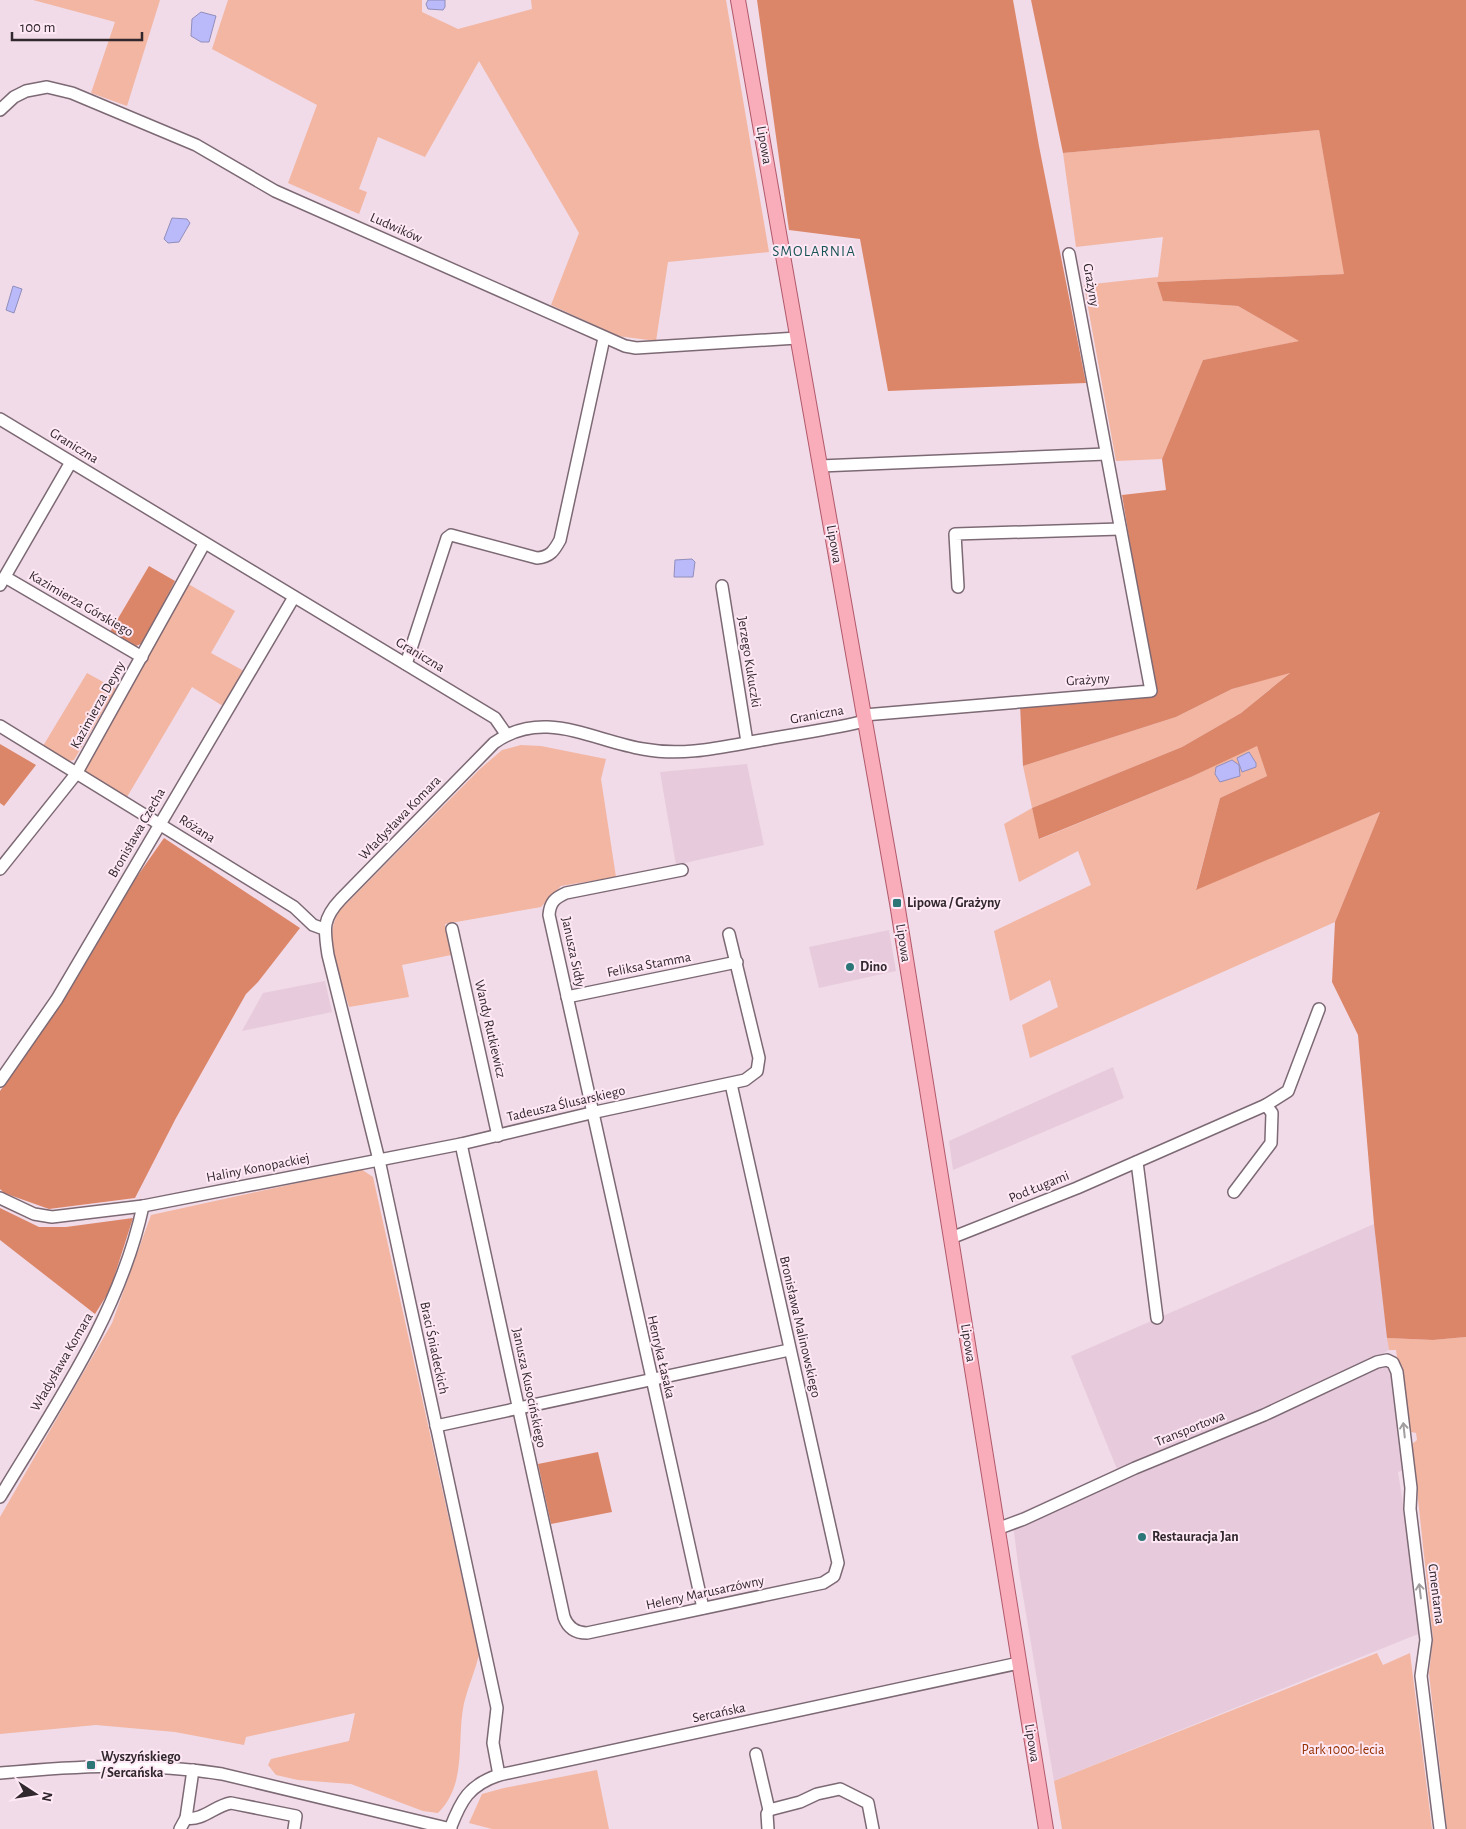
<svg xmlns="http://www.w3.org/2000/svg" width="1466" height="1829" font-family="'Alegreya Sans',sans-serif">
<rect width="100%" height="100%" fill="#f1dbe8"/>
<g fill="#e7cbdc">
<path d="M747,764L764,845L676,865L660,772Z"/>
<path d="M889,930L896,971L819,988L809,947Z"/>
<path d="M325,981L332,1012L242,1031L263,993Z"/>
<path d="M1113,1067L1124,1098L953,1170L949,1141Z"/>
<path d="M1374,1224L1389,1350L1382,1354L1387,1367L1391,1369L1404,1470L1398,1472L1423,1632L1054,1781L1019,1572L1012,1516L1117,1469L1071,1356Z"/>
</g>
<g fill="#f2b6a2">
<path d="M33,0H160L127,106L91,93L115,22Z"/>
<path d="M228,0H422V12L458,29L532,9L531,0H726L769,252L668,262L656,341L618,336L551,305L579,233L479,61L425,157L378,137L359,189L367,192L359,214L288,183L317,105L212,49Z"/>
<path d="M1319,130L1345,274L1157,282L1164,301L1238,306L1300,341L1203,360L1162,459L1116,461L1084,285L1158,277L1163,237L1076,247L1063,153Z"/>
<path d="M186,585H190L235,611L211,653L244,671L223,706L192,687L127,797L83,771Z"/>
<path d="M1291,672L1241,713L1182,747L1032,808L1040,839L1191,777L1257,745L1267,776L1220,798L1196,889L1380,812L1335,922L1030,1058L1022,1025L1058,1007L1050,980L1010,1001L994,931L1091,885L1078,851L1019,882L1004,824L1032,808L1023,766L1176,717L1232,689Z"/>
<path d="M87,673L116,689L74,760L69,761L43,746Z"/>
<path d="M521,745L541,746L606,759L601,779L616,877L561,886L541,907L445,924L451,955L402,965L409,997L349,1007C341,977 321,938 340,910L480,769L502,750Z"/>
<path d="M361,1169L373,1177L479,1655C475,1671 468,1687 464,1703C456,1741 468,1783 438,1813L423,1811L351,1784L298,1780L276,1775L268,1765L271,1759L349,1741L355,1713L246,1737L244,1745L175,1732L96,1725L0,1734V1517L112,1323L151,1215Z"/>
<path d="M1466,1337V1829H1447L1429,1674L1433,1638L1412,1444L1417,1440L1416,1433L1407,1431L1396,1350H1389L1387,1338L1433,1340Z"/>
<path d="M1377,1653L1383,1665L1410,1653L1432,1829H1062L1054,1781Z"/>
<path d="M597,1770L609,1829H492L469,1823L482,1794L504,1788Z"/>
</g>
<g fill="#dc8669">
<path d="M757,0H1013L1039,146L1086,383L888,391L860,239L789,230Z"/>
<path d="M1031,0H1466V1337L1433,1340L1387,1338L1374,1224L1358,1035L1332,982L1335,922L1380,812L1196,890L1220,798L1267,776L1257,746L1191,777L1039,839L1032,808L1182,747L1241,713L1290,673L1232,689L1176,717L1023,766L1020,705L1155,695L1122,495L1166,490L1162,459L1203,360L1299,341L1238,306L1163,301L1157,282L1344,274L1319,130L1063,153Z"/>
<path d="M149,566L175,581L143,643L136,646L110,632Z"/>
<path d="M0,744L36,765L4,806L0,803Z"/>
<path d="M164,838L300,928L258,982L246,994L176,1118L135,1198L49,1209L4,1193L0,1189V1091L65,998L136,878Z"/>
<path d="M0,1208L39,1227H66L133,1218L110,1290L95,1314L0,1240Z"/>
<path d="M598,1452L612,1512L551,1524L538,1464Z"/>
</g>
<g fill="#bab9fa" stroke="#918ebc">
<path d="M428,0H445V7L443,10L428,9L426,4Z"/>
<path d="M201,12L216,16L209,42H201L191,36L192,19Z"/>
<path d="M172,218L187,219L190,223L179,242L168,243L164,239Z"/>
<path d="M13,286L22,289L14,313L6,310Z"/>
<path d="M692,559L695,562L693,577H674L675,560Z"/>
<path d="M1249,752L1256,763V767L1242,772L1237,758Z"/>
<path d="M1232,760L1239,765L1240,776L1220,782L1215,774L1216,767Z"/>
</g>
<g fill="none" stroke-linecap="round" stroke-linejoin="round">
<g stroke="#7c6974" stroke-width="14">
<g id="minor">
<path d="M0,110L14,97L26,91L47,87L72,93L196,145L275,191L625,346L636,348L797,338"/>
<path d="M0,419L495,718L506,734"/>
<path d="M820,466L1106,454"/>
<path d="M5,577L142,657"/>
<path d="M0,585L71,462"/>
<path d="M722,586L747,742"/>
<path d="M958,587L955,534L1120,529"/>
<path d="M406,664L447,538L451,535L537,558C550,557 554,551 560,540L604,338"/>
<path d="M864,715L1151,691L1069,254"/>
<path d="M0,726L294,907L313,925L324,929"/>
<path d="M0,869L76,774L204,544"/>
<path d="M682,870L566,893C555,898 550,902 549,915L703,1608"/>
<path d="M452,929L498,1136"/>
<path d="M567,997L737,962"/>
<path d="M0,1081L57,999L294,597"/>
<path d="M1266,1105L1288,1091L1319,1009"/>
<path d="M461,1144L564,1617C568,1628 576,1633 587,1633L823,1583L834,1576L838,1563L731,1084"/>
<path d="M1137,1162L1157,1318"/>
<path d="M0,1198L34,1214L52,1217L143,1206L461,1144L591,1113L745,1080L757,1071L759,1058L729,934"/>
<path d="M951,1238L1077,1188L1266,1105L1272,1113L1271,1143L1234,1192"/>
<path d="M436,1426L789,1350"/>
<path d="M0,1497C56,1404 120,1313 143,1206"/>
<path d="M997,1529L1024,1519L1135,1468L1264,1415L1377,1362L1387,1360L1393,1363L1397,1372L1411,1488L1410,1509L1426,1640L1421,1676L1440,1829"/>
<path d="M756,1754L769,1810L767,1814L768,1829"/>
<path d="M0,1773C78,1766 144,1762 222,1774L451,1829"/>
<path d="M499,1775L493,1743L497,1708L379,1160L328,955C324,929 322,919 341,899L494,743C543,708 591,740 643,749C686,757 726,746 768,739C800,733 833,729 865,721"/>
<path d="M769,1810L800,1802L817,1794L840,1789L868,1803L873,1829"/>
<path d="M186,1818C203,1821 214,1806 231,1803L296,1816L294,1829"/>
<path d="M180,1829L186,1818L193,1770"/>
<path d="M450,1829C461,1800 469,1785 499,1775L1019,1663"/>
</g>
</g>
<g stroke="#b0596a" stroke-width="16">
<path id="major" d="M738,0L897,903L1046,1829"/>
</g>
<use href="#minor" stroke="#fff" stroke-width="11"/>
<use href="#major" stroke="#f9acb9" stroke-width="14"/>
</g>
<defs><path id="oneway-shaft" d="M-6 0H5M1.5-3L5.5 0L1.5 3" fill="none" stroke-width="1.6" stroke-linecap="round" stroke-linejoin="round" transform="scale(1.25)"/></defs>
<g stroke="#a29ea0">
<use href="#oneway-shaft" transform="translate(1404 1430) rotate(-96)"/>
<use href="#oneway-shaft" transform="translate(1420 1591) rotate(-97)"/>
</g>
<g fill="#2c7678" stroke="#ffe8f5" stroke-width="2">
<rect x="892" y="898" width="10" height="10" rx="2.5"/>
<circle cx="850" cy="967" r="5"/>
<circle cx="1142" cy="1537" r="5"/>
<rect x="86" y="1760" width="10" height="10" rx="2.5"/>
</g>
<g text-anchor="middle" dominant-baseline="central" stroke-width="4" stroke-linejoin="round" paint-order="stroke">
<g font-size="14" fill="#30282c" stroke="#ffe8f5">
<text transform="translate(764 145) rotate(80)">Lipowa</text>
<text transform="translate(396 228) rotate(24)">Ludwików</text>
<text transform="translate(1091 285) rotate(80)">Grażyny</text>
<text transform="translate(74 446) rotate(32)">Graniczna</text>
<text transform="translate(834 544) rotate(80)">Lipowa</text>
<text transform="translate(81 604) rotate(30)">Kazimierza Górskiego</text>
<text transform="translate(420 655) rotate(31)">Graniczna</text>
<text transform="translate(749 662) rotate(81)">Jerzego Kukuczki</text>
<text transform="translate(1088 680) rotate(-4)">Grażyny</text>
<text transform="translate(98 705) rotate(-61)">Kazimierza Deyny</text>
<text transform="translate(817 715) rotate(-10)">Graniczna</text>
<text transform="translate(400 818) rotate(-46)">Władysława Komara</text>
<text transform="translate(197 829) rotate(32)">Różana</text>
<text transform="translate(137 833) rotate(-60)">Bronisława Czecha</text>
<text transform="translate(903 943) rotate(81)">Lipowa</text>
<text transform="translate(573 952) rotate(78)">Janusza Sidły</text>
<text transform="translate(649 965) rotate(-11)">Feliksa Stamma</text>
<text transform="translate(490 1029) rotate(77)">Wandy Rutkiewicz</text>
<text transform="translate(566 1104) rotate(-13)">Tadeusza Ślusarskiego</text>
<text transform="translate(258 1168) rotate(-11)">Haliny Konopackiej</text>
<text transform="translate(1039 1187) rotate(-22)">Pod Ługami</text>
<text transform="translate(800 1327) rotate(77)">Bronisława Malinowskiego</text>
<text transform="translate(968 1343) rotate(81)">Lipowa</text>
<text transform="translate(434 1348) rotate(78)">Braci Śniadeckich</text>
<text transform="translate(661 1357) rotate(77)">Henryka Łasaka</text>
<text transform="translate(62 1362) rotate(-60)">Władysława Komara</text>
<text transform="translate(529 1388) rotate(78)">Janusza Kusocińskiego</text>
<text transform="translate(1190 1429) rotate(-22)">Transportowa</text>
<text transform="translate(705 1593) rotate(-12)">Heleny Marusarzówny</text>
<text transform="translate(1436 1594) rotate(83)">Cmentarna</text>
<text transform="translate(719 1713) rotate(-12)">Sercańska</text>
<text transform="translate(1032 1743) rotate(81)">Lipowa</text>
</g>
<g font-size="14" font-weight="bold" fill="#30282c" stroke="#ffe8f5" text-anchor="start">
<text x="907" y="903">Lipowa / Grażyny</text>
<text x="860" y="967">Dino</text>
<text x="1152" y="1537">Restauracja Jan</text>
<text x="101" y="1757">Wyszyńskiego<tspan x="101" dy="16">/ Sercańska</tspan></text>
</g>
<g font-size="14" fill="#953102" stroke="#ffe8f5">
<text x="1343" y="1750">Park 1000-lecia</text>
</g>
<g font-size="15" letter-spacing="1" fill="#195557" stroke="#ffe8f5">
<text x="814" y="251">SMOLARNIA</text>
</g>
</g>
<g transform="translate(35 1794) rotate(102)" stroke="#ffe8f5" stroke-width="4" paint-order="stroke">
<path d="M0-4L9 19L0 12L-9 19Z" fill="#30282c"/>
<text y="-8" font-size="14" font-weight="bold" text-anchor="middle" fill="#30282c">N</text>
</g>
<path d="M12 32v8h130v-8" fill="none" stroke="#30282c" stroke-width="2.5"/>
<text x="20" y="32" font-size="15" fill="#30282c" stroke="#ffe8f5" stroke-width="4" paint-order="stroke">100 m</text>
</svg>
